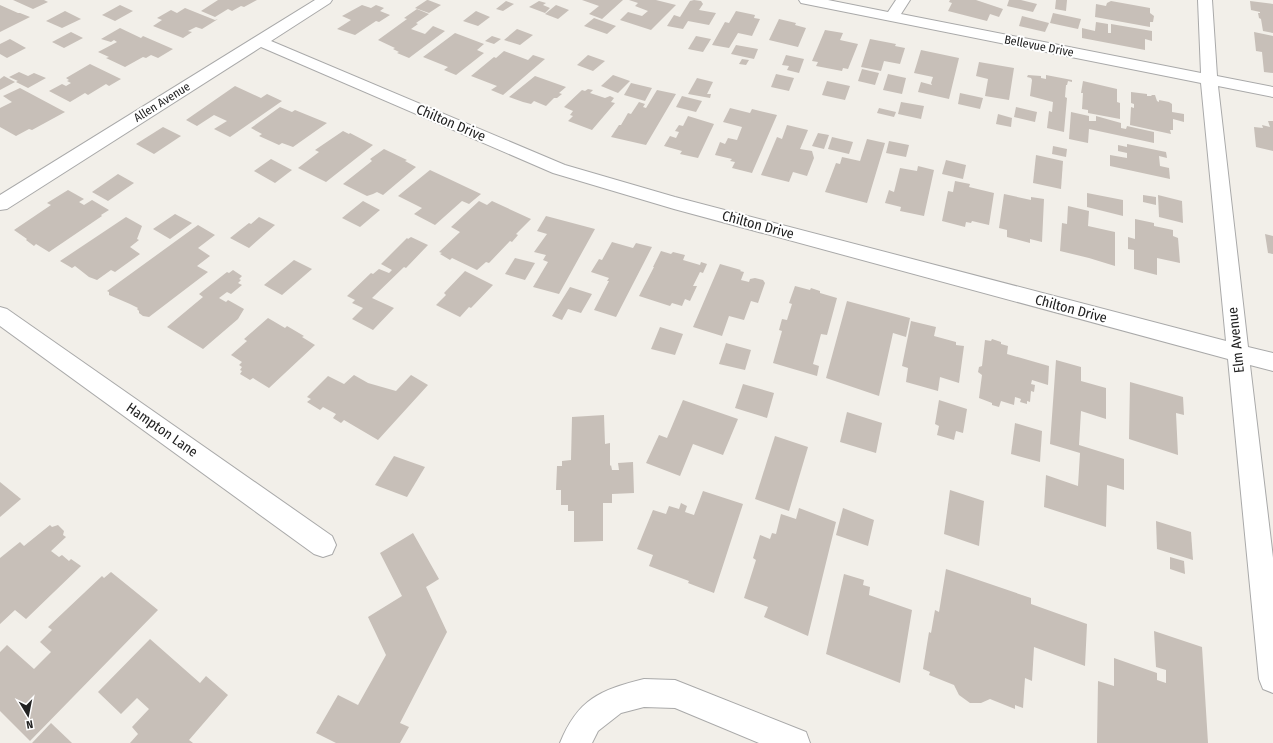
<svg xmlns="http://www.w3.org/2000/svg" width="1273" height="743" font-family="'Fira Sans Condensed',sans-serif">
<rect width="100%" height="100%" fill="#f2efe9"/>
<g fill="#c7bfb8">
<path d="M13,0H44L48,2L33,9Z"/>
<path d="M218,0H257L244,7L241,6L232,11L228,9L215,17L201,11Z"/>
<path d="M427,0H428L441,5L429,13L415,8Z"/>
<path d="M582,0H623L602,19L589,14L599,6Z"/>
<path d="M629,0H656L676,5L651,30L620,20L628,12L642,16L648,11L635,6L638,3Z"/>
<path d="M694,0L701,1L703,4L699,10L716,13L709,25L688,21L683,29L667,26L674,15L680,17L690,1Z"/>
<path d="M950,0H976L1003,9L999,17L990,14L987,21L948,11L952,3L949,2Z"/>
<path d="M1009,0H1021L1037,4L1033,12L1007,6Z"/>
<path d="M1056,0H1067L1066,11L1055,9Z"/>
<path d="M506,1L514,4L503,11L496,9Z"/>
<path d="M539,1L546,3L543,5L550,8L545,13L529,7Z"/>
<path d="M1111,1L1150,8V13L1154,16L1153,22H1150V27L1095,17L1096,4L1106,6L1107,3Z"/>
<path d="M1250,1L1273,4V33L1263,31L1261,19L1259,18L1258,13H1260V12L1251,10Z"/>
<path d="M0,5L18,13H20L30,17L0,32Z"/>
<path d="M120,5L133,11L115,21L102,15Z"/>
<path d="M362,5L371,8L376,5L384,8L380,11L390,15L379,22L376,21L355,35L337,29L351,20L342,16Z"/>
<path d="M556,5L569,10L558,19L545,14Z"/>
<path d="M185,8L215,20L218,19L202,29L196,27L188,31L192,32L183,38L153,26L162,20L157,18L171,10L177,13Z"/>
<path d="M417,9L429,14L416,23L418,24L411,29L425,34L433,26L445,31L409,58L397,53L399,52L393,49L395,48L378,40L407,19L404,18Z"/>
<path d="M65,11L81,19L62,28L46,21Z"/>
<path d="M476,11L490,17L478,26L463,21Z"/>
<path d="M736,11L755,15L754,18L760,19L752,36L738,33L729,48L712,45L725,22L729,23Z"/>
<path d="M1053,13L1081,19L1078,29L1050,23Z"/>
<path d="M1022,16L1049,23L1045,32L1019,26Z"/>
<path d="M594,18L616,26L607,34L584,26Z"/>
<path d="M779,19L796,23L795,25L806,28L798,47L769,40Z"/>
<path d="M1096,22L1108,24V33H1111V24L1152,31V41L1145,39V50L1082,38V28L1095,31Z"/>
<path d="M120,28L141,38L143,36L173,49L158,58L151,55L146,58L143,57L125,67L106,58L109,57L98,52L117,42L114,40L111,42L101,39Z"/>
<path d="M517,29L533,35L520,45L504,40Z"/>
<path d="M825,30L843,33L840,40L858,44L848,69L843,68L842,71L816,66L818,62L812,61Z"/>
<path d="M71,32L83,38L64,48L52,42Z"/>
<path d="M1254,32L1273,36V73L1264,72L1262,52L1256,51Z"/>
<path d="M455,33L484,44L477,50L484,53L456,75L444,70L448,67L423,57Z"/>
<path d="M492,36L501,39L494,44L485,41Z"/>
<path d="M696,36L711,39L703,52L688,49Z"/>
<path d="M10,39L26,48L7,58L0,54V44Z"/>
<path d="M870,39L896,44L895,46L905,48L900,64L884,61L881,71L861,67Z"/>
<path d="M736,45L758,49L754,59L731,54Z"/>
<path d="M921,50L959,58L949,99L918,92L921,82L932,85L931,83L933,77L914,73Z"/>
<path d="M504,51L528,60L533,55L545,59L503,95L491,90L497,86L471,76L494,57L496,58Z"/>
<path d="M588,55L605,61L593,71L577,65Z"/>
<path d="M786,55L804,59L799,73L787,70L789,66L782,65Z"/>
<path d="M742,59L749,60L746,65L739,64Z"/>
<path d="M979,62L1014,68L1009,100L985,96L988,79L976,76Z"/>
<path d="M90,64L121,79L109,86L106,84L88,95L85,93L70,102L49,91L62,84L66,86L71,83L67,81L69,80L66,78Z"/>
<path d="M862,69L879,73L875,85L858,81Z"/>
<path d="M19,72L28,76L34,73L46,78L28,88L16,82L26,76L18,81L9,77Z"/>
<path d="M776,74L794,78L789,91L771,87Z"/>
<path d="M888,74L906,78L902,94L883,90Z"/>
<path d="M613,75L630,81L618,93L601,86Z"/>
<path d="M1028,75L1041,76V78L1046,79V75L1072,80V82L1068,81L1067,85H1066L1065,97L1067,98L1064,132L1047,128L1049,111L1052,112L1053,102L1030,96L1032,80L1031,78L1027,77Z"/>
<path d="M4,76L15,82L0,90V79Z"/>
<path d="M535,76L566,87L559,93L562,94L557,98H554L546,106L534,101L531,104L523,102L509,97Z"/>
<path d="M697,78L713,82L707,94H711L710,98L688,94Z"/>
<path d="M827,81L850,86L845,100L822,95Z"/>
<path d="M1083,81L1117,89V102L1120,103V119L1088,113V110L1082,109L1083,93H1081Z"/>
<path d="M631,83L652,88L645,101L624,95Z"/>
<path d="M235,86L261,98L267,94L282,101L230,137L214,129L227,121L214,115L197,126L186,120Z"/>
<path d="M20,88L65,112L32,130L29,129L16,136L0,127V108L12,102L3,96Z"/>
<path d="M588,89L593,90L590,93L605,98L610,96L614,98L611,102L615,103L592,130L568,121L573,116L570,115L573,111L564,107L582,90L585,91Z"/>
<path d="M657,90L676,94L646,145L611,137L619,125H621L628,113L631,114L639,102L645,104L643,107L646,108Z"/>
<path d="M1131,92L1147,94V96H1151L1152,95H1155L1157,101L1159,102V100L1169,102L1172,104V112L1184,114V122L1173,119V130H1170L1171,134L1130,125L1131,107L1134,108V104L1131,103Z"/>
<path d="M960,93L983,98L980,109L958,104Z"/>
<path d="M682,96L702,101L696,112L676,107Z"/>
<path d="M901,102L924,106L921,119L898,114Z"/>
<path d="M280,107L292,112L295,110L327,123L293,147L282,143L279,145L259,136L262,134L251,128Z"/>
<path d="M1016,107L1037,112L1035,122L1014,117Z"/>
<path d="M730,108L750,113L752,109L777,115L752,173L732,168L735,162L730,161L732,159L715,155L720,142L725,144L728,138L737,140L742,127L723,122Z"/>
<path d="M879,108L896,112L894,117L877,113Z"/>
<path d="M1071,112L1089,116V121H1096V116L1121,123V128L1126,129L1127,126L1154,132V143L1089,129L1088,143L1069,139Z"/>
<path d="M998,114L1012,118L1011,127L996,124Z"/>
<path d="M688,116L714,124L698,158L680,154L682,151L664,146L670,136L676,138L679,132L675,131L679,125L683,126Z"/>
<path d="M1268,121H1273V151L1256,147L1254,127L1263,128L1262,125L1270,127Z"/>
<path d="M787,125L808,130L800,149L812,151L814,158L807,176L793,172L789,182L761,175L777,137L782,139Z"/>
<path d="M163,127L181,136L154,154L136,144Z"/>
<path d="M343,131L349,134L350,133L373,145L326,182L298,168L319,152L315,150Z"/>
<path d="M818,133L829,135L824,149L812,146Z"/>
<path d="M832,137L853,142L849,154L828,149Z"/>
<path d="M867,139L885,143L867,203L825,192L836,163L840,164L842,157L860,161Z"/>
<path d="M889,141L909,145L906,157L886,153Z"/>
<path d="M1127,144L1166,152L1167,158L1159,156L1160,166L1169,168L1170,179L1110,166V155L1127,158V153L1118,151V145L1127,147Z"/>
<path d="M1053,146L1067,149L1066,157L1052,154Z"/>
<path d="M384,149L407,160L405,161L416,167L383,195L377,192L373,194L367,196L343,184L372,161L370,159Z"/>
<path d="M1036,155L1063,161L1061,189L1033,183Z"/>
<path d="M271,159L292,170L275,183L254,171Z"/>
<path d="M946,160L966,165L963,179L942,174Z"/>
<path d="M918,166L934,170L924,216L900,211L901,207L885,203L889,190L894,192L900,168L917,171Z"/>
<path d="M430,170L481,194L469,204L462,201L435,225L414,214L422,208L398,196Z"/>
<path d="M118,174L134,183L108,201L92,192Z"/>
<path d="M955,181L970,184L969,187L994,193L989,225L972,221L971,223L966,222L965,227L942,221L948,191L953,192Z"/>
<path d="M68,190L84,199L79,202L84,205L92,200L109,210L101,215L102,216L49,252L36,244L34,246L26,240L27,239L14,230L51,205L47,203Z"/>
<path d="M1087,193L1123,200V216L1087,207Z"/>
<path d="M1004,194L1031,200V197L1044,199L1042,242L1030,239V243L1007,237V230L999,228Z"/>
<path d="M1143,195L1156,197V205L1143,202Z"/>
<path d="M1158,195L1182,201L1183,223L1159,217Z"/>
<path d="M363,201L380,210L360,227L342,218Z"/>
<path d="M479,201L487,205L492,201L531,219L516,234L518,235L512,242L510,241L489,263L486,262L477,270L452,258L450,260L440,254L442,253L439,252L460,232L451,227Z"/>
<path d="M1068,206L1089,211L1088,226L1115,232V266L1089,258L1060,251L1062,223L1067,224Z"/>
<path d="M175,214L192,223L170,239L153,229Z"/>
<path d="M546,216L595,229L559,294L533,287L548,262L543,260L546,255L534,252L547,234L537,231Z"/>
<path d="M126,217L142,226L137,239L139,240L130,247L140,254L115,272L111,270L97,280L89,277L75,266L72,268L60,261Z"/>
<path d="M259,217L275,225L249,248L230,238L249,223L251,224Z"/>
<path d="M1135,219L1154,223V226L1173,230V236L1178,238L1180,263L1157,258V275L1134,269V250L1128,249V237L1135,239Z"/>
<path d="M198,225L215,235L198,248L210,256L197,266L208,272L149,317L143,316L139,313V311L137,309L138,308L130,304L109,295V292L107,291Z"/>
<path d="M1265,234L1273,236V254L1268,253Z"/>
<path d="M411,237L428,245L406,268L404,267L372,298L394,308L373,330L352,319L363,308L352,303L355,300L347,296L371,273L373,274L379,269L389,273L392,270L381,264L407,238L408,239Z"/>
<path d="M612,242L633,248L636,243L652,247L616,317L594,310L609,281H607L609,278L591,272L599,259L602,260Z"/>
<path d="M661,251L671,254L673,252L685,255L683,260L700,265L701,262L707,264L703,273L700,272L693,286H697L690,301L685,299L682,306L672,303L670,306L639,296L654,267H653Z"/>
<path d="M515,258L535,263L525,280L505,274Z"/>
<path d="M294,260L312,269L282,295L264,285Z"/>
<path d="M720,264L741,270L740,271L744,272L741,280L749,282L750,279L755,278L763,280L765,283L758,303L751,301L744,320L729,316L722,336L693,327Z"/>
<path d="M233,270L242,276L239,279L241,280L238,283L242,285L231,294L227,292L219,298L226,302L228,300L244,309L238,319L203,349L167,327L203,297L199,294L227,272L229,273Z"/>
<path d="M465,271L493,285L471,308L469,307L460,317L436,305L446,295L444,293Z"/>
<path d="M795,286L810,290L811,288L820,291V293L837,298L827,335L821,334L813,364L819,366L817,376L773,363L782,331L779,330L782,319L787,320L792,304L789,303Z"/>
<path d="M570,287L592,294L581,313L568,309L562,320L552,316Z"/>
<path d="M847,301L910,318L906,337L893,333L879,396L826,378Z"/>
<path d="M268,318L285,328L287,326L304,336L302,337L315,345L269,388L253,378L250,380L240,374L242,371L240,370L242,367L239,365L242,362L231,355L247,341L244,339Z"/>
<path d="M911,321L936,327L934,336L956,342V345L964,346L959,383L940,377L938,391L906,382L908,368L902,366Z"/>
<path d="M660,327L683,334L675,355L651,349Z"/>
<path d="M992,339L1001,342V344L1008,346L1007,354L1049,366L1048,385L1032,380L1031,384L1035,385L1034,392L1031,391L1030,402L1027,401V404L1020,402L1021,399L1015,397L1014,405L1001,401L999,407L992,405V403L979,398L982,375L978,372L979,367L982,366L985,340L991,341Z"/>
<path d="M726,343L751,350L745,370L719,364Z"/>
<path d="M1056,360L1081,367V381L1106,388V419L1081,411L1079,445L1124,459V490L1107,485L1106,527L1044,507L1046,475L1078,486L1080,453L1050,444Z"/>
<path d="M354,375L368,383L396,391L411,375L428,385L378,440L344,420L341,423L333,418L336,414L323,407L320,410L307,402L311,399L307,397L328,376L344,384Z"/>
<path d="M1130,382L1183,397L1184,415L1176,413L1178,455L1129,439Z"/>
<path d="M743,384L774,393L767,418L735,408Z"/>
<path d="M683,400L738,419L723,455L693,444L680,476L646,463L659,435L667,438Z"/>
<path d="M939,400L967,409L963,433L956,431L954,440L937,435L939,426L935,424Z"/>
<path d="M847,412L882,423L876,453L840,442Z"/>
<path d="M604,415L605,444L610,443V466L611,465L612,470H619L618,463L633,462L634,493L612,494V503H603V541L574,542V511H568V505H561V490H556L557,466H562V461L571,460L572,417Z"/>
<path d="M1015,423L1042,431L1040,462L1011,454Z"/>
<path d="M775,436L808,447L789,511L755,499Z"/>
<path d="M394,456L425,467L407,497L375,485Z"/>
<path d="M0,482L21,499L0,517Z"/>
<path d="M950,490L984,501L979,546L944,534Z"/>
<path d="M703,491L743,504L714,593L688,583L689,581L649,566L653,555L637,549L653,510L666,514L669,506L679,509L681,503L687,506L685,512L694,515Z"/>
<path d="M799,508L836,522L808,636L764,617L768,607L744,598L756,560L753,558L760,535L770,539L772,533L776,534L781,514L796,519Z"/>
<path d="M843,508L874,520L868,546L836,535Z"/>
<path d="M1156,521L1191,532L1193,560L1157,549Z"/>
<path d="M50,525L52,527L58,525L64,531L63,535L66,537L51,551L59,557L62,555L69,561L71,559L81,566L26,619L15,610L0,624V558L20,542L24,546Z"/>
<path d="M413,533L439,579L426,587L447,632L400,723L409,727L400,743H336L316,733L338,695L358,705L386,655L368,617L402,596L380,553Z"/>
<path d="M1170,557L1184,561L1185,574L1170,569Z"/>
<path d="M946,569L1031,598V604L1087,624L1085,666L1034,647L1032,681L1025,678L1023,708L1015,705V709L990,699L981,703H970L959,695L954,685L929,675L930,672L923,669L929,632L931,633L935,610L939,612Z"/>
<path d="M111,572L158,610L30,741L0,711V652L7,645L34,669L51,652L40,642L52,630L48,627L102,576L104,578Z"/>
<path d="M844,574L864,580L863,585L870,587L869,595L912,610L900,683L826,654Z"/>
<path d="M1154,631L1202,647L1208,743H1097L1098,681L1114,686V658L1157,673V680L1166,683V670L1156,667Z"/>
<path d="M150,639L200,683L206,676L228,695L189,740L193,743H130L138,734L132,727L149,709L137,698L121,714L98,692Z"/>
<path d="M51,723L72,743H32Z"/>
</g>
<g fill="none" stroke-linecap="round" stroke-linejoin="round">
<g stroke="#a9a9a9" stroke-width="2">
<g id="minor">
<path d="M315,0H332L330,3L271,41L565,165L675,197L1226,341L1201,83L801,3L799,0H828L888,12L896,0H910L901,14L1201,73L1198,0H1212L1217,76L1273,87V97L1218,86L1248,347L1273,353V371L1250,365L1273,558V693L1263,689L1259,679L1228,359L674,209L553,173L261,47L7,209L0,210V195Z"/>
<path d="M0,307L7,309L332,536L336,545L332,554L323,557L314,554L0,326Z"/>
<path d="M644,679L675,680L806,732L810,743H759L675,708L644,707L621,713L598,731L592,743H560C578,699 600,690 644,679Z"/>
</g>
</g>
<use href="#minor" fill="#fff" fill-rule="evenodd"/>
</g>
<g text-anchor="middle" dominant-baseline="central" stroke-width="4" stroke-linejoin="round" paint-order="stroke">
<g font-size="12" fill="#222" stroke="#fff">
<text transform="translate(1039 46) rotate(11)">Bellevue Drive</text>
<text transform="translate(162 102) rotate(-32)">Allen Avenue</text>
</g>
<g font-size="14" fill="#222" stroke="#fff">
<text transform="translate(451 123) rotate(23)">Chilton Drive</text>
<text transform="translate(758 225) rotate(15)">Chilton Drive</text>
<text transform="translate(1071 309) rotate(15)">Chilton Drive</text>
<text transform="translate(1236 340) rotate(-96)">Elm Avenue</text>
<text transform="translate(162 430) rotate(35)">Hampton Lane</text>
</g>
</g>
<g transform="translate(28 715) rotate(170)" stroke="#ffffff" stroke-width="3" paint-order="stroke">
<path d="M0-3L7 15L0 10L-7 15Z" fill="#222222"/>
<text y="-6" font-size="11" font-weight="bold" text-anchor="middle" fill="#222222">N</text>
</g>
</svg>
